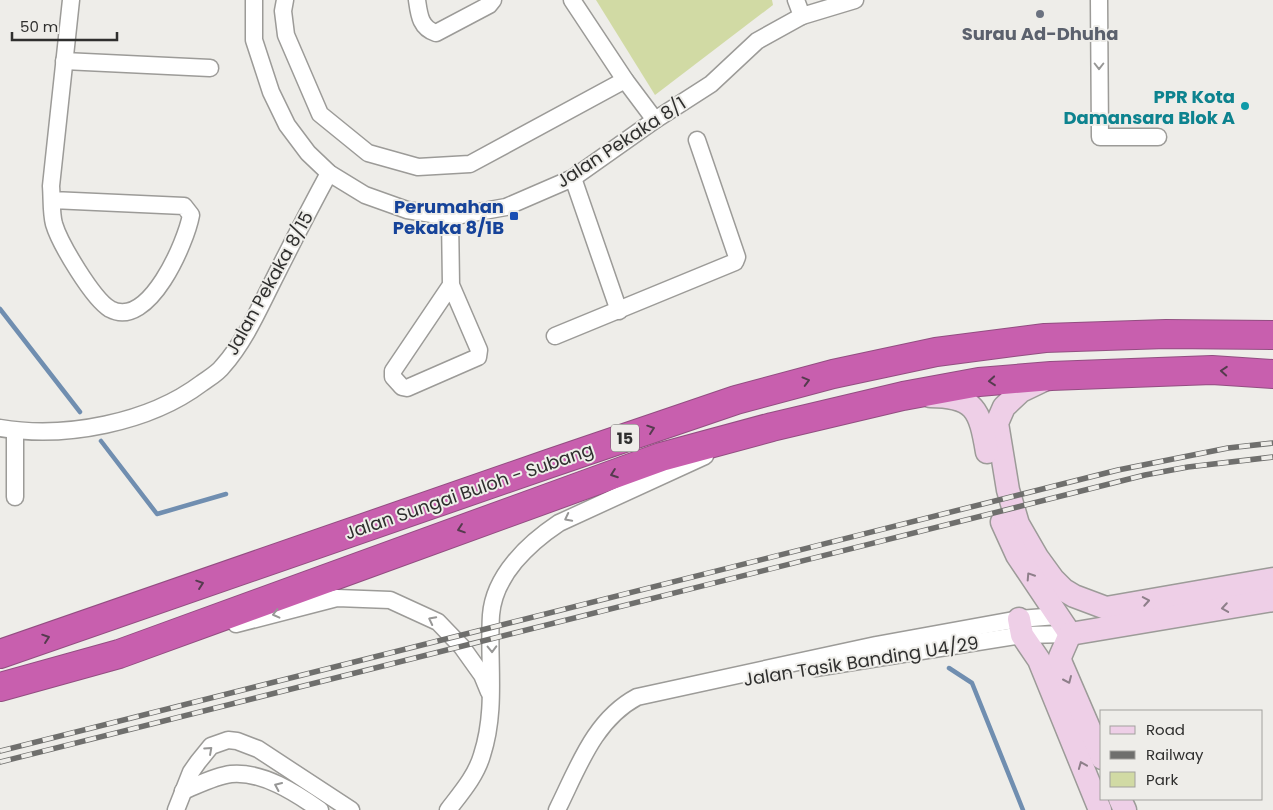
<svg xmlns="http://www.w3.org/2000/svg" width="1273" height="810" font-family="Poppins,sans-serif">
<rect width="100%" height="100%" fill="#eeede9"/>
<path fill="#d1daa4" d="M596,0H772L773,5L655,95Z"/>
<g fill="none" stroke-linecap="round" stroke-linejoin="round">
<g stroke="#708eb0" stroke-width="4.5">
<path d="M0,309L80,412"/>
<path d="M101,441L157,514L226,494"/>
<path d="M949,668L972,683L1023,810"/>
</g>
<g stroke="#9c9b98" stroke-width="19">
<g id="street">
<path d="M254,0V40L271,92L287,125L308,153L329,173L365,195L407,210L450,217L506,207L573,178L655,120L711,84L757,41L802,16L855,0"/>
<path d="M285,0L283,11L286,35L320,114L368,153L418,167L470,164L625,80"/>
<path d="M417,0C419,14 420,28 436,33L489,5L493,0"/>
<path d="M572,0L625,80L655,120"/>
<path d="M796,0L802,16"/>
<path d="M1099,0L1100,137H1158"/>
<path d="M64,61L210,68"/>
<path d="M573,178L619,311"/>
<path d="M52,200L184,206L191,215C186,242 149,330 110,309C93,299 60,244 54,224C51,213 52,198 51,186L71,0"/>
<path d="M450,217L451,285L479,350L478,357L407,388L402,387L393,377V371L451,285"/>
<path d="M555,336L735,262L737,257L697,140"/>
<path d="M0,428C65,439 149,423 202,383C209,378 218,373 223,366C244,342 257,313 271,285C290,247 309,210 329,173"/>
<path d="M15,431V497"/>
<path d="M236,624L337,598L390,600L438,622L462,647L482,675L489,692"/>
<path d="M815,668L1022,635L1070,634"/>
<path d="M183,791C198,785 215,776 231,774C262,771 296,793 320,810"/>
<path d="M176,810L191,772L198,762L211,746L228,740L237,741L258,749L351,810"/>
<path d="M448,810C461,793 476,776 482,755C497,709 488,662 491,615C494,575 529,543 559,523L705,456"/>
<path d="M557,810C578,768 594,720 637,697L876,645L1019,619L1057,616"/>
</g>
</g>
<g stroke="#9c9b98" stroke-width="25">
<g id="secondary">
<path d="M1046,379L1021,391L1004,407L997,423L1008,490L1018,524L1037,557L1053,579L1064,590L1074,596L1106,608L1273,579"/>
<path d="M930,396C975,396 980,410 987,452"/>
<path d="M1002,522L1017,555L1070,634"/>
<path d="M1019,619L1022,635L1039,660L1100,810"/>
<path d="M1070,634L1273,600"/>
<path d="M1070,634L1060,657L1061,663L1102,758"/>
<path d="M1120,799L1125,810"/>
</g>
</g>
<g stroke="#924e81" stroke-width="30">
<g id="highway">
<path d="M0,654L548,464L736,400L833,374L936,352L1045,338L1166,334L1273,335"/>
<path d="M0,687L119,654L661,457L772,427L903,396L979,382L1051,376L1212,370L1273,374"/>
</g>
</g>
<use href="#street" stroke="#fff" stroke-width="16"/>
<use href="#secondary" stroke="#eecfe7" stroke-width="22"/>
<use href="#highway" stroke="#c85fae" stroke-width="28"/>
<g stroke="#6f6f6d" stroke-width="5.5">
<g id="rail">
<path d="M0,751L1118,470L1228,448L1273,443"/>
<path d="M0,762L1145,475L1188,467L1273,457"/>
</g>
</g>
<use href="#rail" stroke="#eeede9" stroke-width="4" stroke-dasharray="11" stroke-linecap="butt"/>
</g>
<defs><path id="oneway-chevron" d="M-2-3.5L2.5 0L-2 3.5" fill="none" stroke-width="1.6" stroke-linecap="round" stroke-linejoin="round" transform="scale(1.25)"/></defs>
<g stroke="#979796">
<use href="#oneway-chevron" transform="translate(1099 66) rotate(90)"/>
<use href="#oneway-chevron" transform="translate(568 518) rotate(153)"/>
<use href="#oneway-chevron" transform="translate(276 614) rotate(166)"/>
<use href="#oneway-chevron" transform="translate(432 620) rotate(-153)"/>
<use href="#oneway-chevron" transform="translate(492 649) rotate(89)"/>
<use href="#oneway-chevron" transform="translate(209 750) rotate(-42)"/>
<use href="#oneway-chevron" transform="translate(278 786) rotate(-156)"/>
</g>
<g stroke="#553b4e">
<use href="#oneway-chevron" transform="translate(1224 371) rotate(-176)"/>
<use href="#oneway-chevron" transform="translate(806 381) rotate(-15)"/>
<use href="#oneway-chevron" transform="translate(992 381) rotate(175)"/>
<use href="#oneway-chevron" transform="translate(651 429) rotate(-19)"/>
<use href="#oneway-chevron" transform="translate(614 474) rotate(160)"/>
<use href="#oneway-chevron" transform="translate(461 529) rotate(161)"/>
<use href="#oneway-chevron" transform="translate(200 584) rotate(-19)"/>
<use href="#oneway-chevron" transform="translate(46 638) rotate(-19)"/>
</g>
<g stroke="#8e7f8a">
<use href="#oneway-chevron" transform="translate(1030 576) rotate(-123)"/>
<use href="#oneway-chevron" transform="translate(1146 601) rotate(-10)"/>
<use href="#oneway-chevron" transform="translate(1225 608) rotate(171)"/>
<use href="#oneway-chevron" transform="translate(1068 680) rotate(66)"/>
<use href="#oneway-chevron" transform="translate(1082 765) rotate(-112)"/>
</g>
<circle fill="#6b7280" stroke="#eeede9" stroke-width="2" cx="1040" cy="14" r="5"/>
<circle fill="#0f9aa8" stroke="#eeede9" stroke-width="2" cx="1245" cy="106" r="5"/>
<rect fill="#1a4fb4" stroke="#eeede9" stroke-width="2" x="509" y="211" width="10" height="10" rx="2.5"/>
<g text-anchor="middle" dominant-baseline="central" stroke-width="4" stroke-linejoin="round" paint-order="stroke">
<rect fill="#eeede9" stroke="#686866" stroke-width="1" x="611" y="424.5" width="28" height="27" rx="4"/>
<g font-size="16" font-weight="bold" fill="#2f2f2e">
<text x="625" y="438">15</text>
</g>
<g font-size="18" font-weight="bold" fill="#5b616d" stroke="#eeede9">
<text x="1040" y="33">Surau Ad-Dhuha</text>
</g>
<g font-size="18" font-weight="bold" fill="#0d838f" stroke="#eeede9" text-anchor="end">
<text x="1235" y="96">PPR Kota<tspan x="1235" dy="21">Damansara Blok A</tspan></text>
</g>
<g font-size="18" fill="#2f2f2e" stroke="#eeede9">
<text transform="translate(621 142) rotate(-33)">Jalan Pekaka 8/1</text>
<text transform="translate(269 283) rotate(-61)">Jalan Pekaka 8/15</text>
<text transform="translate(469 491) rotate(-19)">Jalan Sungai Buloh - Subang</text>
<text transform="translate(861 661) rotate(-9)">Jalan Tasik Banding U4/29</text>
</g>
<g font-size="18" font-weight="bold" fill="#164399" stroke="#eeede9" text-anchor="end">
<text x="504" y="206">Perumahan<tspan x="504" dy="21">Pekaka 8/1B</tspan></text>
</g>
</g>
<rect x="1100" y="710" width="162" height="90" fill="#eeede9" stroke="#a2a19e"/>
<rect x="1110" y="726" width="25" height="8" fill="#eecfe7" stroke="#a2a19e"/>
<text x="1146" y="735" font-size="15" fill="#2f2f2e">Road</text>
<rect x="1110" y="751" width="25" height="8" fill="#6f6f6d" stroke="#a2a19e"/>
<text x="1146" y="760" font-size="15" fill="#2f2f2e">Railway</text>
<rect x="1110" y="772" width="25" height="15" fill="#d1daa4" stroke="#a2a19e"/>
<text x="1146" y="785" font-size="15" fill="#2f2f2e">Park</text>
<path d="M12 32v8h105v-8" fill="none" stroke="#2f2f2e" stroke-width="2.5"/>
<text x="20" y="32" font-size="15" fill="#2f2f2e" stroke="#eeede9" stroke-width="4" paint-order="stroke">50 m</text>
</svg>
